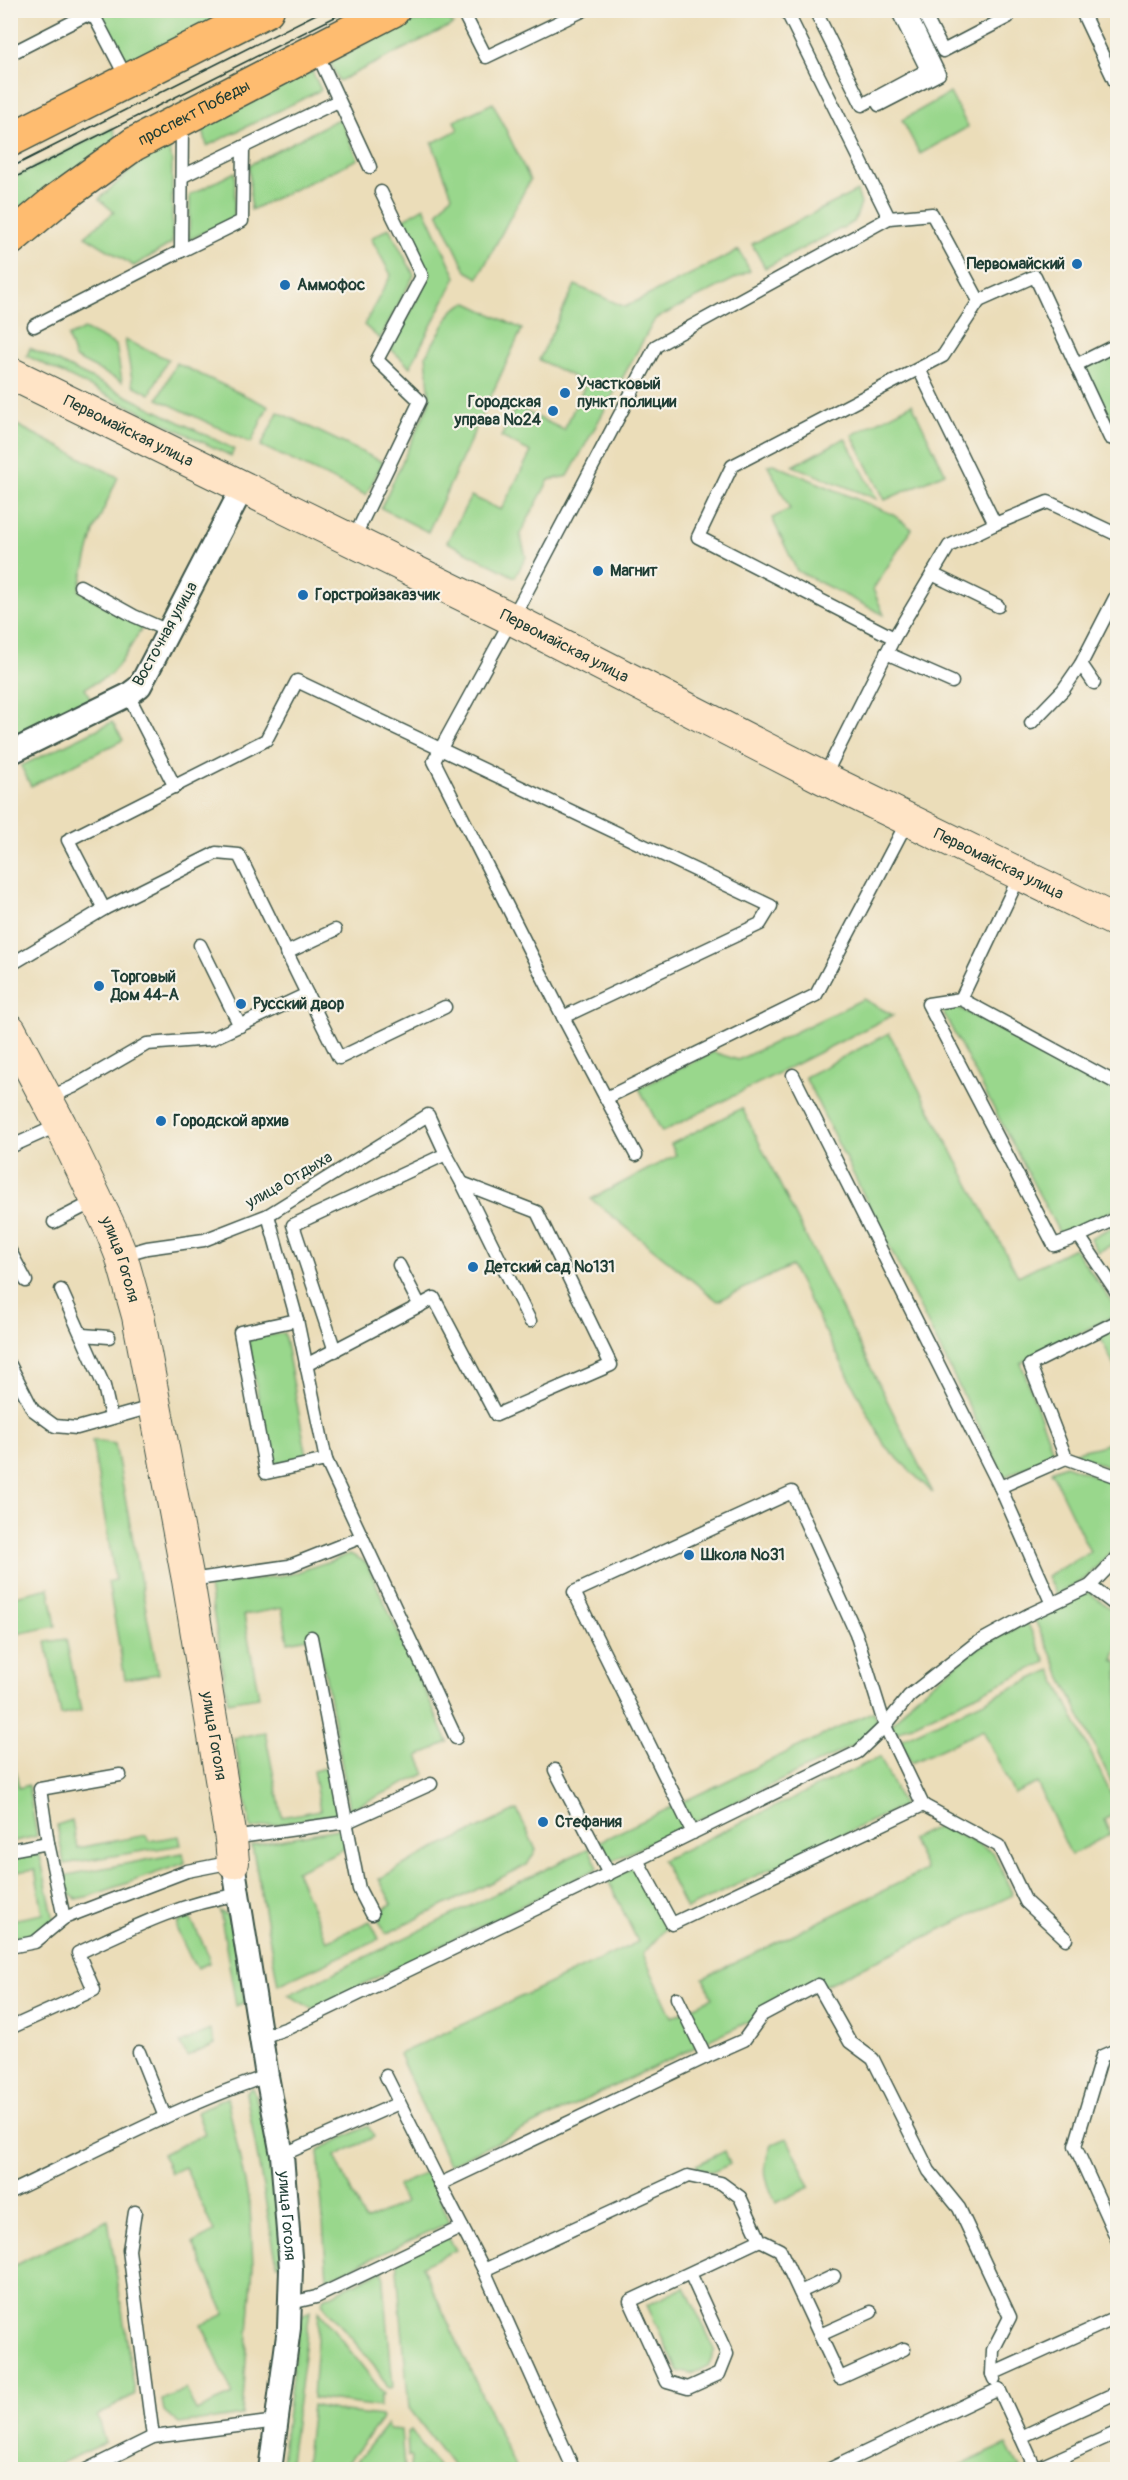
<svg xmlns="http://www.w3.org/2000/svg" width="1128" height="2480" font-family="Pangolin,sans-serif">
<rect width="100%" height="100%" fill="#f7f3e8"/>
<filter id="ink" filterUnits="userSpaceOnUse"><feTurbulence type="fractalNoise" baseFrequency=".0167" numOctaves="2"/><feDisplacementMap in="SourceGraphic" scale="12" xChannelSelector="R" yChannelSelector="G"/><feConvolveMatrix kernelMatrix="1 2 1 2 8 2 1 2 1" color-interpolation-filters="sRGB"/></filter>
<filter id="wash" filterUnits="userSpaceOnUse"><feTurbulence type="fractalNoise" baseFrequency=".008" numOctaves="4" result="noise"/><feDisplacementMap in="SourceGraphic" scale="24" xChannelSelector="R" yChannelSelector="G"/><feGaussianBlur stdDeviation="1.35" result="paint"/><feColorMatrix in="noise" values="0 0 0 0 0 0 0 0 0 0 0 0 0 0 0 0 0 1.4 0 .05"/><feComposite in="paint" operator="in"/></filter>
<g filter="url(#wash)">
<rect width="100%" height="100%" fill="#ebddb9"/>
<g fill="#99d78c" stroke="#5c8a60" stroke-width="1.5">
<path d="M99,10L250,11L129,71L99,15Z"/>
<path d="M445,18L454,24L339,81L330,62L404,23Z"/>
<path d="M312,71L321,90L207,146L202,126Z"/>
<path d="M950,93L968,127L920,154L902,120Z"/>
<path d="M493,103L530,180L478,278L466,271L438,212L452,195L432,143L458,130L454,121Z"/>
<path d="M340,118L358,159L251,210L249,165Z"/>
<path d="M113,128L118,144L11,229V179Z"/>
<path d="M169,142L172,163V243L134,266L85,236L114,212L99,199L149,154Z"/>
<path d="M235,172L234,218L189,240L190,195Z"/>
<path d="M857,191L861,204L854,222L765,268L752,244Z"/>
<path d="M424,207L456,277L410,367L391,349L429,276L402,220Z"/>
<path d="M389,228L414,275L380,339L364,325L391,275L371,238Z"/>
<path d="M739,250L750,271L655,319L568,476L549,480L520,534L526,557L515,577L447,542L471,496L501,510L531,452L501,437L516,407L564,430L586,383L539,360L575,285L625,307Z"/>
<path d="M466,302L522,329L428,532L381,508L430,401L426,355L453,310Z"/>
<path d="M84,329L116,345L122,382L75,358L68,337Z"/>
<path d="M125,340L168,359L150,394L133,385Z"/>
<path d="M30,348L234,449L231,456L27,356Z"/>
<path d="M1117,351V428L1084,368Z"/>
<path d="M176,363L268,406L251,443L158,399Z"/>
<path d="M912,404L945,473L885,500L852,435Z"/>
<path d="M278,412L383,462L366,495L261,446Z"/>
<path d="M11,422L118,477L94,531L79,590L142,628L121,662L110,675L85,688L92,702L11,741Z"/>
<path d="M845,438L877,499L793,466Z"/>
<path d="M773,464L892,514L912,529L873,589L884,615L797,571L772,518L790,509L768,465Z"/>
<path d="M112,722L123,740L31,786L21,766Z"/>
<path d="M863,999L893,1015L662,1132L639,1088L713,1052L738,1060Z"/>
<path d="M959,1008L1117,1092V1209L1060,1234L942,1010Z"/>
<path d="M889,1033L1018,1276L1074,1248L1117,1309V1314L1021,1363L1054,1454L1004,1477L805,1077Z"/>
<path d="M742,1108L933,1493L885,1446L791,1266L718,1301L591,1199L676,1155L671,1144Z"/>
<path d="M1117,1225V1242L1098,1252L1090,1238Z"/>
<path d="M1117,1327V1372L1100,1336Z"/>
<path d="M284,1333L307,1457L270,1464L248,1339Z"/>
<path d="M1117,1438V1471L1073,1453L1104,1445Z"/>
<path d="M92,1440L115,1444L158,1674L125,1679L108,1582L115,1580Z"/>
<path d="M1065,1465L1117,1484V1546L1085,1579L1056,1595L1047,1576L1090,1552L1051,1471Z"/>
<path d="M350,1554L366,1562L448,1742L418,1756L426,1774L350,1809L318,1636L288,1642L282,1608L244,1615L259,1697L228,1702L209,1586L292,1574Z"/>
<path d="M49,1588L56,1626L11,1635V1597Z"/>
<path d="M1089,1592L1117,1614V1648L1113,1660L1118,1663L1117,1794L1034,1618Z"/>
<path d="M1027,1622L1046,1662L895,1733L891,1726L913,1699L978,1648Z"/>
<path d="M66,1639L81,1711L61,1715L46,1642Z"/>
<path d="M1051,1670L1117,1807V1810L1104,1820L1110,1834L1071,1855L1037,1783L1014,1794L983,1730L911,1763L900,1740Z"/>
<path d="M874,1711L877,1724L857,1744L608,1863L598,1842Z"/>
<path d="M265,1732L282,1817L320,1810L313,1771L329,1767L339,1813L251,1829L234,1738Z"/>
<path d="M10,1743L19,1788L28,1785L37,1836L11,1842Z"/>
<path d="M880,1757L903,1806L686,1909L662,1860Z"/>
<path d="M517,1810L536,1850L527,1865L386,1934L375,1913L392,1904L379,1879L414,1859Z"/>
<path d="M72,1820L77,1848L146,1835L149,1841L179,1836L181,1845L64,1864L57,1825Z"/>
<path d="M940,1825L993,1852L1013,1895L449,2165L399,2054L638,1942L608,1880L636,1866L669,1925L643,1954L672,2017L712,1998L703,1978L926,1870L911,1839Z"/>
<path d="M343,1828L346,1848L296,1871L327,1941L370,1921L379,1939L278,1985L252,1845Z"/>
<path d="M589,1848L598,1868L313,2009L288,1995Z"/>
<path d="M39,1851L54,1920L35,1934L11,1938V1920L43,1914L35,1869L11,1873V1856Z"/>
<path d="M183,1853L185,1863L90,1896L76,1899L66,1891L62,1876Z"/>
<path d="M220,1911L231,1918L245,2002L236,2006Z"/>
<path d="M186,1918L191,1919L209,1956V1963L197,1968L193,1963L177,1930L178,1923Z"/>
<path d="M210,2030L215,2044L187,2057L180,2043Z"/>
<path d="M252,2087C273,2143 279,2206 286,2266L277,2265L246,2093Z"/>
<path d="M227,2097L250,2207L253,2265L242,2415L179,2424L164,2411L162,2400L186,2389L196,2411L233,2395L202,2325L225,2314L193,2243L214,2232L185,2167L171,2173L162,2154L205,2134L197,2112Z"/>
<path d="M368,2126L374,2137L335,2156L365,2221L405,2203L397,2186L428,2172L450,2222L327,2279L318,2150Z"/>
<path d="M787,2138L810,2187L776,2203C765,2180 761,2170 771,2145Z"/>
<path d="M725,2151L730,2164L713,2172L698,2169L696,2165Z"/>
<path d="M108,2220L135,2394L97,2416L105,2443L48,2469H11V2267Z"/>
<path d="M446,2234L456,2250L422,2266L516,2469H455L409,2408L396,2258Z"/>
<path d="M383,2270L393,2388L389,2389L374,2365L322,2303L324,2298Z"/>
<path d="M685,2287L715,2350L708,2366L691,2374L678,2371L647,2305Z"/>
<path d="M310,2310L289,2469L281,2470L299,2317Z"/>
<path d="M319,2311L384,2394L381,2396L379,2407L313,2398Z"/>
<path d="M312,2405L344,2412L382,2416L383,2418L343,2469H305Z"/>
<path d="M387,2424L389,2429L401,2430L404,2469H351Z"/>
<path d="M411,2430L439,2469H410L411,2457H408L407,2432Z"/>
<path d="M1007,2444L1020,2469H952Z"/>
</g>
</g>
<g filter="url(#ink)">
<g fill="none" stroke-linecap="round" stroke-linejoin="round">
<g stroke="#3e5548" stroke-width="15">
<g id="lane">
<path d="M462,10L486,57L584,10"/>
<path d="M815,10L862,105L927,70L897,10"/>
<path d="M922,10L943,51L1008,17"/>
<path d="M1081,10L1118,88"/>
<path d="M316,51L370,167"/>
<path d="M10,54L92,12L127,79"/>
<path d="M879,105L939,74L908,10"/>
<path d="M183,176L338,101"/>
<path d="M889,218L932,214L979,301L1035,276L1076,365"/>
<path d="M181,251L242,221L243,147"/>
<path d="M34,326L181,251L182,122"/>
<path d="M1118,344L1076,365L1110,438L1118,441"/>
<path d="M995,524L1048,502L1118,535"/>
<path d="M353,540L420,401L377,360L422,276L381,192"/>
<path d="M932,574L998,606"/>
<path d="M80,586L134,616L168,631"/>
<path d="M894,638L949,546L995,524L919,369"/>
<path d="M886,653L952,682"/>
<path d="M1081,664L1094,683"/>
<path d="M128,695L175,787"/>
<path d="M1031,723L1063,690L1081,664L1118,592"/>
<path d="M824,777L894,638L698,537L732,466L943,356L979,301"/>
<path d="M1020,875L961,999L1118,1084"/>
<path d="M200,945L240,1026"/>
<path d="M286,953L335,930"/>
<path d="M10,965L104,909L68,840L266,740L297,681L771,906L760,924L563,1017"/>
<path d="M307,994L339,1058L445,1007"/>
<path d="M961,999L928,1004L1054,1245L1079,1236L1118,1294"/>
<path d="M793,1075L1000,1487L1052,1604"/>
<path d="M48,1098L73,1087L147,1044L211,1039L307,994L239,855L216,853L104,909"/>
<path d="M606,1098L816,995L908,820"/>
<path d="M10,1147L59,1125"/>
<path d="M446,1154L462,1183"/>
<path d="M636,1155L563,1017L434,761L527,591L656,346L889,218L786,10"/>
<path d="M268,1215L297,1320L240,1332L266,1473L326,1460L456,1738"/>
<path d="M54,1222L95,1201"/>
<path d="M1079,1236L1118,1218"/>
<path d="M10,1251L26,1281"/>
<path d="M122,1255L147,1248L204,1240L268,1215L428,1115L446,1154L293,1225L335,1351"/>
<path d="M399,1265L420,1306"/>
<path d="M61,1290L104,1386L111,1417"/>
<path d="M297,1320L326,1460"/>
<path d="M83,1335L109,1337"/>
<path d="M10,1365L33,1410L55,1426L77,1428L155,1406"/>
<path d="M306,1365L434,1298L496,1415L611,1365L537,1212L462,1183L530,1321"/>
<path d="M1066,1458L1118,1477"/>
<path d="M1000,1487L1066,1458L1030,1365L1118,1321"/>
<path d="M190,1580L289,1566L362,1537"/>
<path d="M1090,1586L1118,1607"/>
<path d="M311,1637L359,1889L372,1914"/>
<path d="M555,1770L609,1874"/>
<path d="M923,1805L885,1726L909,1696L975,1644L1028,1615L1090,1586L1118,1557"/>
<path d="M232,1838L347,1822L431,1784"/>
<path d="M48,1843L40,1789L120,1775"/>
<path d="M10,1850L48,1843L64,1918"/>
<path d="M637,1860L672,1924L923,1805L999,1846L1026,1902L1066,1939"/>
<path d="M10,1947L35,1942L64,1918L187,1871L233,1862"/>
<path d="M10,2028L94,1990L78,1953C130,1929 180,1903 237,1895"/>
<path d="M262,2037L288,2028L637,1860C711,1824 785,1788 858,1752L885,1726L856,1633L792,1492L574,1592L693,1833"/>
<path d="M1118,2049L1102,2056L1075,2146L1118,2241"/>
<path d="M139,2052L165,2117"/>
<path d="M706,2057L744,2040L762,2015L818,1985L850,2042L873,2059L929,2171L959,2208L1010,2317L993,2350L992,2374"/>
<path d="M386,2076L440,2184"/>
<path d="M282,2155L399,2103"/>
<path d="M10,2192C95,2152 178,2106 267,2076"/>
<path d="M135,2212L129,2250L153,2437"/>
<path d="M462,2227L440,2184L706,2057L677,1998"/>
<path d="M484,2270L688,2176L721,2183L740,2197L760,2240L780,2250L840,2378L904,2349"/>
<path d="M690,2273L727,2354L719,2374L688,2388L667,2382L630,2301L760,2240"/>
<path d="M800,2292L834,2276"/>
<path d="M291,2303L316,2297L462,2227L484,2270L574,2470"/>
<path d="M820,2335L871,2312"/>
<path d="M994,2379L992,2374L1118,2317"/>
<path d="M1021,2437L1118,2392"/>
<path d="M1036,2469L1118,2432"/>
<path d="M86,2470L153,2437L277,2421"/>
<path d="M828,2470L999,2389L1036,2470"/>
</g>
</g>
<g stroke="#3e5548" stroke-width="26">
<g id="street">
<path d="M92,12L93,10"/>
<path d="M10,753L128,695L140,686L243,487"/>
<path id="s1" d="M233,1862L267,2076L282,2155L291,2269L289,2328L270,2470"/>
</g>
</g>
<g stroke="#3e5548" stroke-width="34">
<g id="secondary">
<path id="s2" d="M10,373L512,619L823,778L1118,922"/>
<path id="s3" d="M10,1030L60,1124L111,1230L121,1255L138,1316L188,1580L231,1839L233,1862"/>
</g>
</g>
<g stroke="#3e5548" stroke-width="36">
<g id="primary">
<path d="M10,140L267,10"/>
<path id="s4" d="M10,239L58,199L134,144L393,10"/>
</g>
</g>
<use href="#lane" stroke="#fff" stroke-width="12"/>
<use href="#street" stroke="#fff" stroke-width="22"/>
<use href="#secondary" stroke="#ffe4c6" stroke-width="32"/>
<use href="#primary" stroke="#febc70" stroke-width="33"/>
<g stroke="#1f3d34" stroke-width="1.5">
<path d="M10,168L324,10"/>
<path d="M10,180L349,10"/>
</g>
</g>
</g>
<g fill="#1f6fb2" stroke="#f7f3e8" stroke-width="2">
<circle cx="1077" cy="264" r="6"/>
<circle cx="285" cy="285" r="6"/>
<circle cx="565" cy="393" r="6"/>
<circle cx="553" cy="411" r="6"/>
<circle cx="598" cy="571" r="6"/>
<circle cx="303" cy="595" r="6"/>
<circle cx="99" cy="986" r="6"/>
<circle cx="241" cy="1004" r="6"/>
<circle cx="161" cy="1121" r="6"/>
<circle cx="473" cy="1267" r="6"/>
<circle cx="689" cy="1555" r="6"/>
<circle cx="543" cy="1822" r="6"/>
</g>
<g text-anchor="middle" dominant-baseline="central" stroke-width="4.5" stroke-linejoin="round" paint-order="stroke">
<g font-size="16" fill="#1f3d34" stroke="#f7f3e8">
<text stroke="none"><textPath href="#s4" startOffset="224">проспект Победы</textPath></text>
<text stroke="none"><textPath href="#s2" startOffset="132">Первомайская улица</textPath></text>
<text transform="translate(165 634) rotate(-61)">Восточная улица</text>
<text stroke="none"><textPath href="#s2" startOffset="618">Первомайская улица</textPath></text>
<text stroke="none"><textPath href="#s2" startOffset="1104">Первомайская улица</textPath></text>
<text transform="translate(289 1180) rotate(-30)">улица Отдыха</text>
<text stroke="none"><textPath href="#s3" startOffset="255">улица Гоголя</textPath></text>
<text stroke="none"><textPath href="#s3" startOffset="741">улица Гоголя</textPath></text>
<text stroke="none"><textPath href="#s1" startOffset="358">улица Гоголя</textPath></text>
</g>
<g font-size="16" font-weight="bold" fill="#1f3d34" stroke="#f7f3e8" text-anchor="start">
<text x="1065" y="264" text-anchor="end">Первомайский</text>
<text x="297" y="285">Аммофос</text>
<text x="577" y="384">Участковый<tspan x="577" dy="18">пункт полиции</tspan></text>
<text x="541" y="402" text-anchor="end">Городская<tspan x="541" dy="18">управа №24</tspan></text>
<text x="610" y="571">Магнит</text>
<text x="315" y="595">Горстройзаказчик</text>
<text x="111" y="977">Торговый<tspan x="111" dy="18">Дом 44-А</tspan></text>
<text x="253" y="1004">Русский двор</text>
<text x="173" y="1121">Городской архив</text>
<text x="485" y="1267">Детский сад №131</text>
<text x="701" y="1555">Школа №31</text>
<text x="555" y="1822">Стефания</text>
</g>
</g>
<rect width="1128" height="2480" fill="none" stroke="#f7f3e8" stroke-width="36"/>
</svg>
